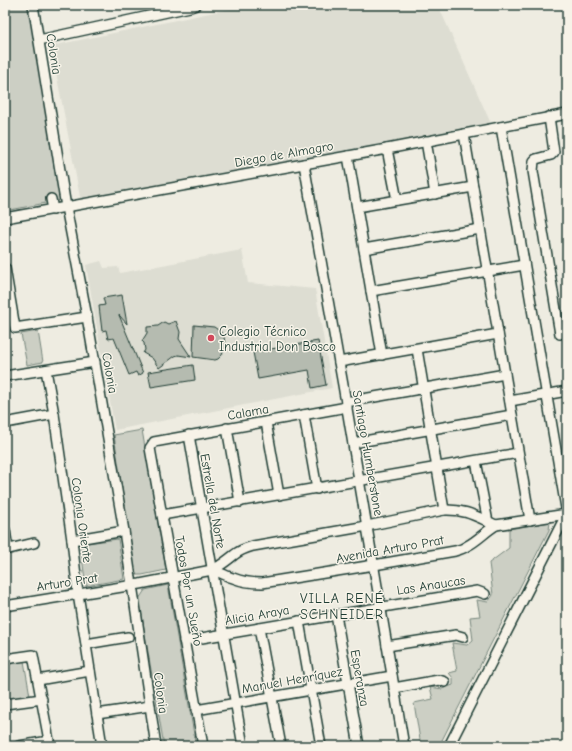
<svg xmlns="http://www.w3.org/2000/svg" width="572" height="751" font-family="'Comic Neue',sans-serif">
<rect width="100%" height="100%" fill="#eeece1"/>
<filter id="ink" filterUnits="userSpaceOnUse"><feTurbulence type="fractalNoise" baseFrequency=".025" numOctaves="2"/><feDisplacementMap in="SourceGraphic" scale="8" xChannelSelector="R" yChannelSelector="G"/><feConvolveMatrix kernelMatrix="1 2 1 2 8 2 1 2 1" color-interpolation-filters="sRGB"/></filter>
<g filter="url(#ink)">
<g fill="#ddddd2">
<path d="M245,5H438L492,126L81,202L51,46L239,7Z"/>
<path d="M242,250L248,283L315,289L332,388L115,430L86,265L101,261L104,268L118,267L120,273Z"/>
</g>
<g fill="#cccfc4" stroke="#76867c">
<path d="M5,5H31L61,200L5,211Z"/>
<path d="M38,331L43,362L27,365L21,334Z"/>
<path d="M142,430L166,570L142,575H135L114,435Z"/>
<path d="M550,522L549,530L439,746H421L414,703L433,699L430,687L442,689L453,685V678L449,673L457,671L452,643L467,645L473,640L470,617L480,616L477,600L488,602L493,595L489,563L509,548V529Z"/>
<path d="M118,539L124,579L86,586L80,544Z"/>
<path d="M168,585L196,746H164L139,599L145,590Z"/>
<path d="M24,661L30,696L8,699L5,678V664Z"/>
</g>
<g fill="#b5bbb0" stroke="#1f3d34">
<path d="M122,295L127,324L119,315L143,373L138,376L136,372L129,375L114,338L108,339L106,330L102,331L99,306L105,305L103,298Z"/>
<path d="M176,321L180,332L179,339L191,357L178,355L175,356L159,368L152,358L143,353L145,350L144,343L142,341L147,333V327L158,326L164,322L168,324Z"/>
<path d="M194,325L214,327L221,332L224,337L225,344L224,350L222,355L218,359L215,360L193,357Z"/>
<path d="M318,341L326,385L312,388L309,370L258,379L253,352Z"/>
<path d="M193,365L195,380L151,387L148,372Z"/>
</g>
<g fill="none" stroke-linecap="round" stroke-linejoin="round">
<g stroke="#1f3d34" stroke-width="12">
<g id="minor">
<path d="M33,5L66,207L87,317L124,531L156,746"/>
<path d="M39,40L190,7L196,5"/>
<path d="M549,117L554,152L551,155L536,159L534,161L533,171L560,334"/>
<path d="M501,127L567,514"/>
<path d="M464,134L530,520"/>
<path d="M426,141L435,194"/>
<path d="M387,149L397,200"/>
<path d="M348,156L382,355"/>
<path d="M304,164L343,385L404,746"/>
<path d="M51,199L53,210"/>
<path d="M357,207L473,187"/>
<path d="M5,218L387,149L567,114"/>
<path d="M364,249L480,229"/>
<path d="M5,268L15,328L87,317"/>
<path d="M371,291L524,265"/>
<path d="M417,349L444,510"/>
<path d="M339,362L498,334"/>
<path d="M46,370L54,414L72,540L78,594L102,746"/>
<path d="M5,376L95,362"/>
<path d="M510,401L567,391"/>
<path d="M346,402L505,374"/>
<path d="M304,415L317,489"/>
<path d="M266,422L279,495"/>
<path d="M5,423L54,414"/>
<path d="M227,428L240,502"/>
<path d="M189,435L243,746"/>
<path d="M353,443L512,415"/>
<path d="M476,461L488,522"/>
<path d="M162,515L518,453"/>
<path d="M5,530L8,549"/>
<path d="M72,540L124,531"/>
<path d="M5,550L34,543"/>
<path d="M212,570C220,572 226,576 233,578C243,582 252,583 262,583L374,565L455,551C459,550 463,549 467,546C477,541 485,532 496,525L567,514"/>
<path d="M5,606L140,584L212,570C222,565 226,561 234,555C240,550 246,548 253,546L367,526L444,510C466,509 477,517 496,525"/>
<path d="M336,615L359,746"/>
<path d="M299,621L321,746"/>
<path d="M259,628L281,746"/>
<path d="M184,641L477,591L485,594"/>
<path d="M86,644L128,637"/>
<path d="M387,646L456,635L463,637"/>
<path d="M5,659L33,655L50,746"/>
<path d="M38,680L90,671"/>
<path d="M394,688L439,680L445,682"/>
<path d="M5,704L42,699"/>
<path d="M196,710L392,676"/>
<path d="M97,714L150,706"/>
<path d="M19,746L49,741"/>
<path d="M203,746L150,448L154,442L347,407"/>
<path d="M449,746L567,513"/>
</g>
</g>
<use href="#minor" stroke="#f7f3e8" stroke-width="9"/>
</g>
</g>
<circle fill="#d1495b" stroke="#f7f3e8" stroke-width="1.5" cx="211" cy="338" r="4"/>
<g text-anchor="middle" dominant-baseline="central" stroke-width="3" stroke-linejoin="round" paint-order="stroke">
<g font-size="13" fill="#1f3d34" stroke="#f7f3e8">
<text transform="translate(54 54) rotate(81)">Colonia</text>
<text transform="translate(284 154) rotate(-10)">Diego de Almagro</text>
<text transform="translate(110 373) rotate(80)">Colonia</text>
<text transform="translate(248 412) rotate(-10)">Calama</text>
<text transform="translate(368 453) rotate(80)">Santiago Humberstone</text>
<text transform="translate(213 501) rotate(80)">Estrella del Norte</text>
<text transform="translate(82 520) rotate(82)">Colonia Oriente</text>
<text transform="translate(390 549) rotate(-10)">Avenida Arturo Prat</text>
<text transform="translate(67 582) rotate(-9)">Arturo Prat</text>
<text transform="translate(431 585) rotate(-9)">Las Anaucas</text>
<text transform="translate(189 591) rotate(80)">Todos Por un Sueño</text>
<text transform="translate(257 615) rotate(-10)">Alicia Araya</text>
<text transform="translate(360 678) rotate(80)">Esperanza</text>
<text transform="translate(292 680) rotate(-10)">Manuel Henríquez</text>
<text transform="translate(161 693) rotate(82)">Colonia</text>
</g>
<g font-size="13" fill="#1f3d34" stroke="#f7f3e8" text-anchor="start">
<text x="219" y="331">Colegio Técnico<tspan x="219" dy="15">Industrial Don Bosco</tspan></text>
</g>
<g font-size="14" letter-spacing="1" fill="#1f3d34" stroke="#f7f3e8">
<text x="342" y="598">VILLA RENÉ<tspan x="342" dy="16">SCHNEIDER</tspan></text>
</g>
</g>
<rect width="572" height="751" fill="none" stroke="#f7f3e8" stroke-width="20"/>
<rect x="10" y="10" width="552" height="731" fill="none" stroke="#1f3d34" stroke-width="1.5" filter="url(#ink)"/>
</svg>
